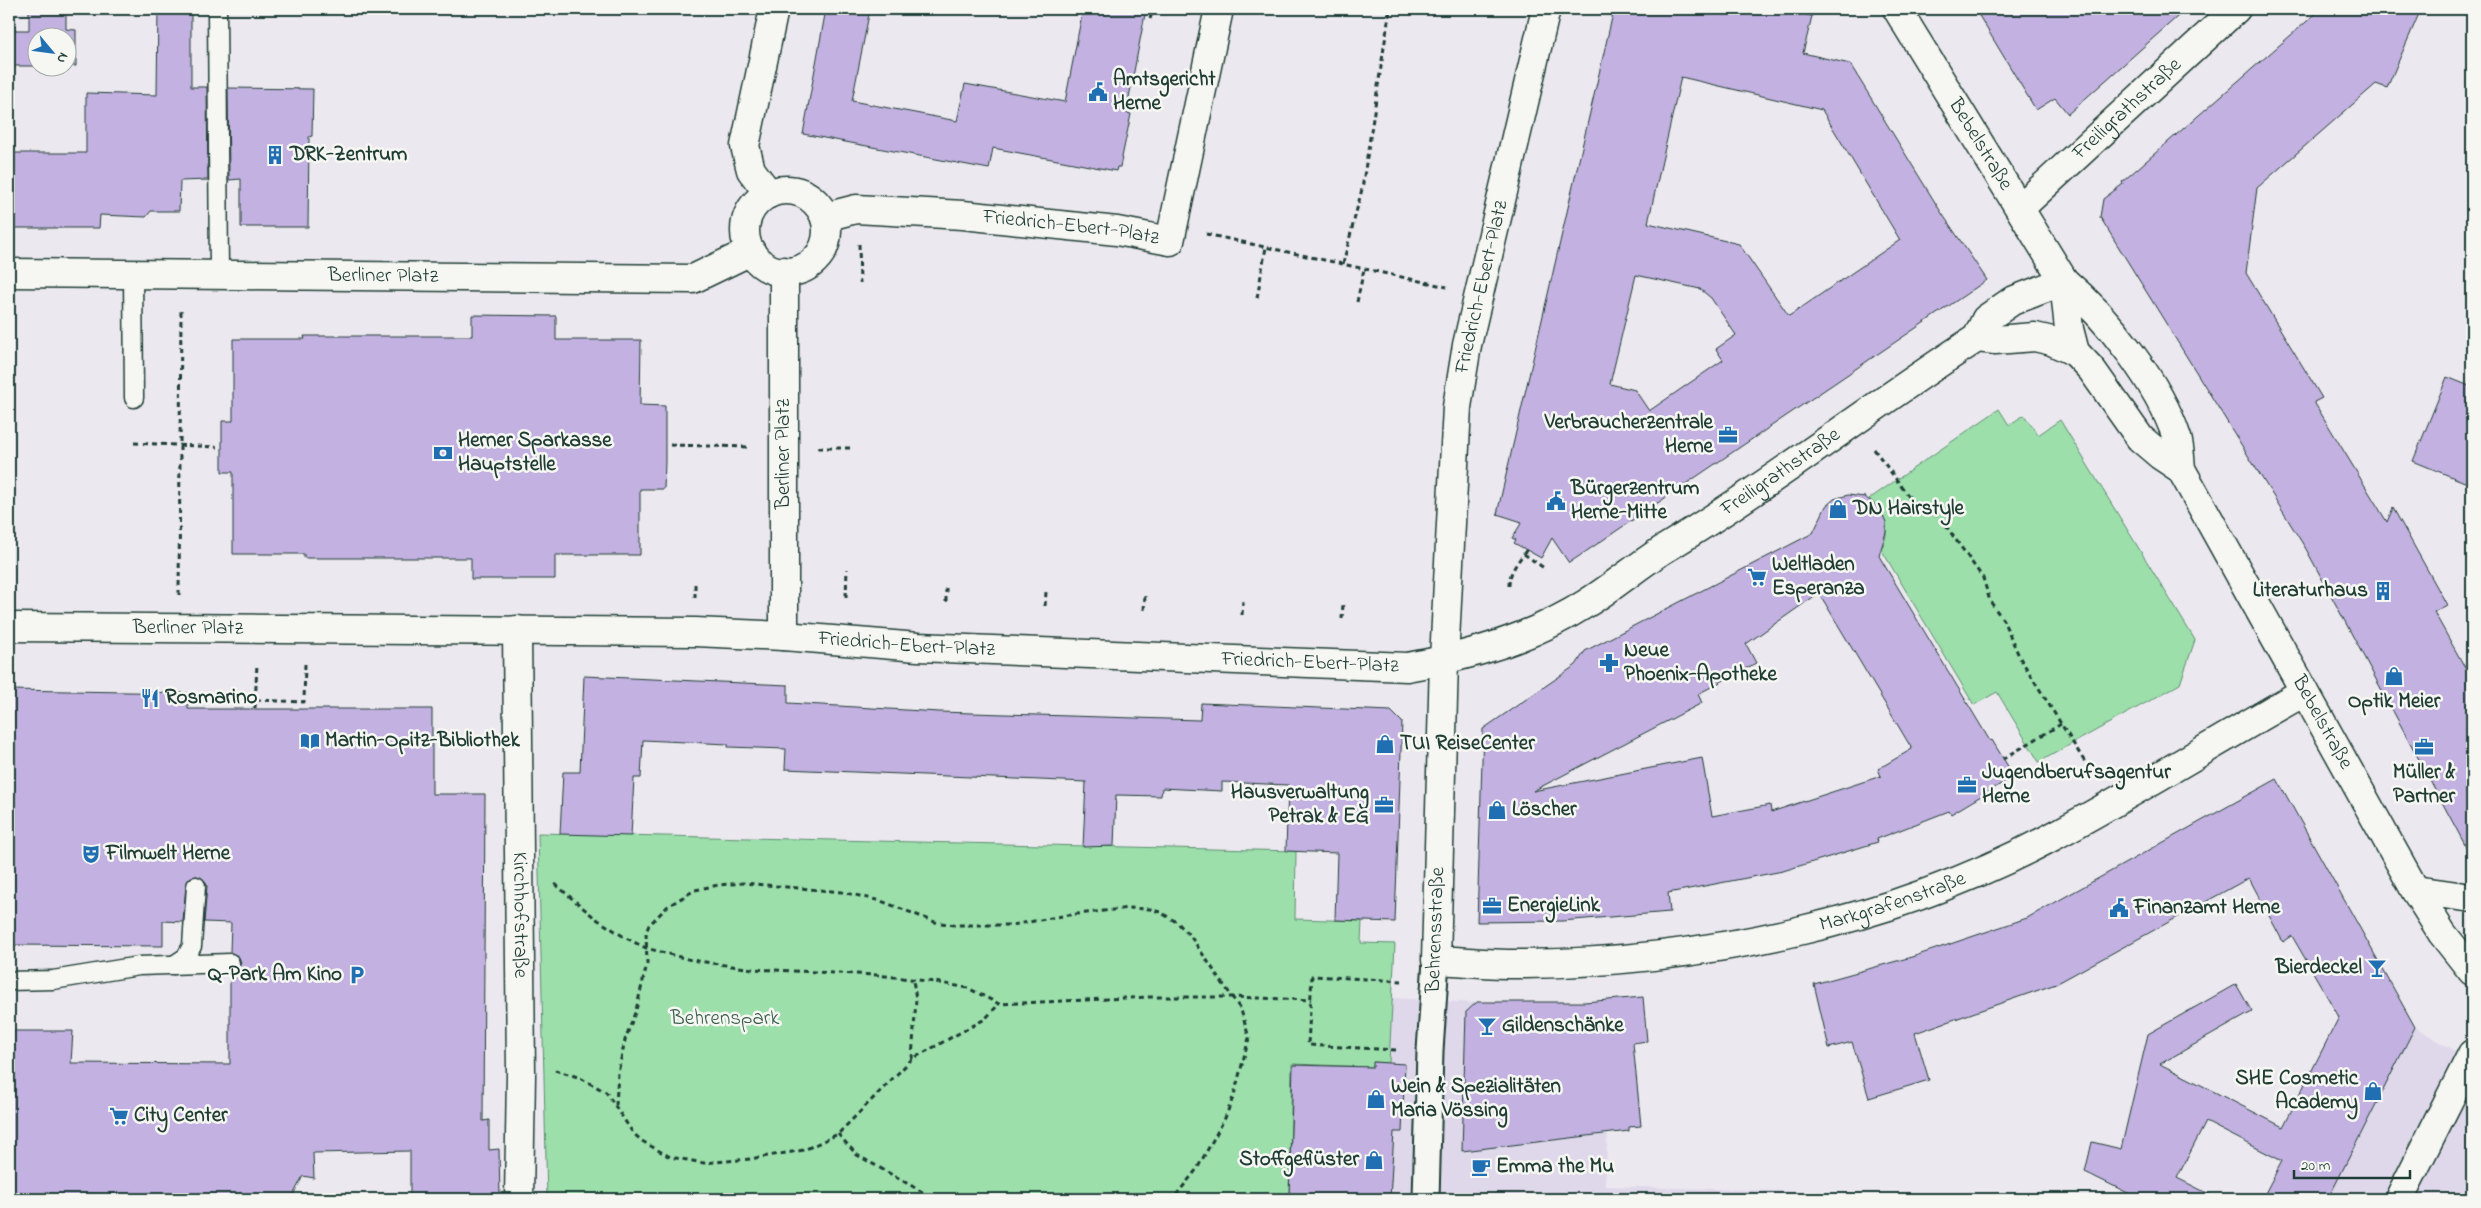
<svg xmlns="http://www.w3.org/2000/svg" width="2481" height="1208" font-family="'Indie Flower',sans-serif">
<rect width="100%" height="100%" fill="#ece8ef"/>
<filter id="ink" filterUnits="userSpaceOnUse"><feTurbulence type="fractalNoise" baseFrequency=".02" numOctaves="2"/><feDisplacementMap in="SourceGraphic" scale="10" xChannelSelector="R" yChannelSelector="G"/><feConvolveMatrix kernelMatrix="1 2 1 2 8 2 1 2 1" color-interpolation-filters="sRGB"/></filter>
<g filter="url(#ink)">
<g fill="#dfd8eb">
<path d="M2361,931L2415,1027L2472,1061V1199H2272L2289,1166L2269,1155L2339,1017L2307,961Z"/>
<path d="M1392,998L1477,1003L1593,1093L1638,1089L1641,1126L1629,1127V1131L1609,1133L1608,1129L1605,1186L1786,1191L1822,1199H1289L1292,1064L1373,1067L1390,1049Z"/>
</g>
<g fill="#9cdfab" stroke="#5e8e70">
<path d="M1999,409L2009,425L2024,415L2038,435L2060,420L2195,640L2180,684L2039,762L1997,692L1974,705L1881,549C1892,530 1885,512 1869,499Z"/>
<path d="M538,833L1296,851L1295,919L1362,921L1361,943L1395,944L1389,1063L1374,1062L1373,1067L1292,1064L1289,1199H547Z"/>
</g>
<g fill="#c2b1e1" stroke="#1f3d34" fill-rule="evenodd">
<path d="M29,9H66V29L76,30V66H68V38H38V66H10L11,30H29Z"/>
<path d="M158,9H191V87H207L208,180L180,181L179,211H151L146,217L100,215L99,228H9V153H86V93L157,95Z"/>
<path d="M826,9H870L852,101L957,121L965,84L1065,102L1083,9H1146L1126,113L1131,114L1120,167H1117L1116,171L993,148L989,169L803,134Z"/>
<path d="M1614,9H1782L1812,16L1803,53L1850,64L1941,212L1987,280L1569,563L1552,538L1541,558L1514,543L1516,540L1512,538L1522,522L1497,514ZM1681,77L1822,110L1900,240L1789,316L1739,244L1648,223ZM1636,275L1700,289L1711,298L1736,335L1716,349L1723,360L1649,411L1635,390L1610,384Z"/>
<path d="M1975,9H2186L2068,114L2055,98L2036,110Z"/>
<path d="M2321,9H2421L2387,88L2376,84L2257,188L2246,273L2322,398L2314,402L2387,522L2393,508L2447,605L2434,612L2472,680V858L2306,549L2100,217L2103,199L2123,184L2122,182Z"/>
<path d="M228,88L313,89L312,136L309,137L308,227H241V179L229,180Z"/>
<path d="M472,315L556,316V340H641L640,405L665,406V462L664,489H640V555H555V579H471V558H304V554H233V472H222V421H233V339H305L304,336H472Z"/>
<path d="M2447,377L2472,387V485L2413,461Z"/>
<path d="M1848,495L1865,497L1880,509L1886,522V532L1879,556L1990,741L1992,740L2009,768L2006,770L2011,778L1951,814L1949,811L1877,839L1878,842L1783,871L1668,893L1670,912L1562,921L1477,922L1483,729L1576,665L1585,651L1813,533L1826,506L1834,499ZM1819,593L1912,749L1878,769L1881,776L1771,812L1770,805L1712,816L1702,758L1533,791L1702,703L1698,694L1756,663L1746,644Z"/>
<path d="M584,676L788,685V703L939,712L1200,720L1201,703L1391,711L1402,722L1395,922L1335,920L1337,853L1286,851L1288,785L1222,782V791L1162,788L1161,796L1116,795L1114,846L1083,847L1086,782L785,769L786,749L728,747V744L643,740L641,778H634L631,836L560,834L563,772H580Z"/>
<path d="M9,690L188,693V709H432V794H485L483,1121L489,1120V1150L499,1149L500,1199H410V1151L313,1153L314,1178L303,1176L291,1199H9V1031H73L71,1063L230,1064V974L236,972L241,963L239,957L230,952L231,923L204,922L207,886L205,881L197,876L191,877L186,885L183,922L163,921V946L9,945Z"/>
<path d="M2277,779L2415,1027L2328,1199H2262L2282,1161L2206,1122L2177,1178L2219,1199H2140L2085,1172L2092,1142L2121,1149L2148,1034L2236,984L2252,1012L2160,1064L2283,1127L2339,1017L2292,936L2283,942L2249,878L2056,984L1915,1033L1929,1080L1869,1098L1852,1042L1829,1048L1814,984L1915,956L2027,918Z"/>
<path d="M1643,997L1647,1041L1633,1043L1641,1126L1629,1127V1131L1462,1151L1466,1012L1477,1002H1584Z"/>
<path d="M1373,1062L1405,1064L1402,1132H1394L1390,1199L1289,1198L1293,1065L1373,1067Z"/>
</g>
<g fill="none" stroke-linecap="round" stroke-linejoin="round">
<g stroke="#1f3d34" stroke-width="21">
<g id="service">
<path d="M217,9L219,273"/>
<path d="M133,273L134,398"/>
<path d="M174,965L186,957L192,946L196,886"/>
<path d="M9,981L53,980L139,966L230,963"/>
</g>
</g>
<g stroke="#1f3d34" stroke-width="29">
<path id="pedestrian" d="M1426,1199L1430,1051L1436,960"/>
</g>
<g stroke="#1f3d34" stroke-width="31">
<g id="minor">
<path id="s1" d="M1546,9L1467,345L1457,407L1444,660L1436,960C1465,961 1495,965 1525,964C1705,961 1890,923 2050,838C2136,792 2219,740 2304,692"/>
<path id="s2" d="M1897,9L2064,281C2107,317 2159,383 2177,438C2180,448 2180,459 2181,469L2415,890L2442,933L2472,971"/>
<circle cx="786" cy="231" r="41"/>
<path d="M769,194L751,170L745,146L774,9"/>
<path id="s3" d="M2020,208L2236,9"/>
<path id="s4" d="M825,217L856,209L963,215L1117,231L1170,241L1219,9"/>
<path id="s5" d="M9,273L693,279L751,251"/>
<path d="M2064,281L2069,329L2075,352L2092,370L2140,438L2160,455L2181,469"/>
<path d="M1977,338L1995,340L2035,337L2052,341L2075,352"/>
<path id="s6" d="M9,627L695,632L784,636L918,647L1407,667C1471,656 1532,638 1587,603C1613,587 1636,567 1661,551C1770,485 1870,407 1977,338L1986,319L2012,301L2064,281"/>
<path id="s7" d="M517,630L521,1074L519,1199"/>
<path d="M784,636V271"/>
<path d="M2415,890L2472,898"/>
<path d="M2399,1199L2472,1054"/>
</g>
</g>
<g stroke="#1f3d34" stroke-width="3" stroke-dasharray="5 4" stroke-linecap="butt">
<path d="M1150,19L1153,9"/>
<path d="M1206,234L1447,287"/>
<path d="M859,244L860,283"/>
<path d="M1343,264L1362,189L1390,9"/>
<path d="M1257,298L1266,247"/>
<path d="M1357,302L1364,269"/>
<path d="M134,443L217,447"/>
<path d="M670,445L749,447"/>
<path d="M818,448H852"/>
<path d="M1874,449L1918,509L1939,516L1983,578L1990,601L2003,620L2020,658L2093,775"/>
<path d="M1524,554L1544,568"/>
<path d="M695,584V599"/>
<path d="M1509,586C1509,571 1519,561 1527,549"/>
<path d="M179,595L181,309"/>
<path d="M846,597L847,569"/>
<path d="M946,602V587"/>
<path d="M1045,606L1046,592"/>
<path d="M1144,610L1145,596"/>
<path d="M1242,615L1243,600"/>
<path d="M1342,619L1343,604"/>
<path d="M256,700L304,702L305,663"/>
<path d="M255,708L257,663"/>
<path d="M2003,759L2061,724"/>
<path d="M555,884L595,918L626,938L646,948L691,960L753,969L877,975L935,982L968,988L999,1004L1150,997H1231L1311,1000"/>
<path d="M1396,1050L1308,1045L1312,976L1402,981"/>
<path d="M912,1059L916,999L913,980"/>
<path d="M555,1070L578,1077L606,1092L633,1133L642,1141L670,1157L704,1163L750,1159L804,1150L838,1134L912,1059L985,1019L999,1004"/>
<path d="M616,1105L618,1073L625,1040L636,1010L647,964L646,932L649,925L668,906L695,890L718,885L744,883L842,892L881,901L935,922L954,925H1012L1068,915L1130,908L1150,909L1160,912L1178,923L1191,937L1241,1010L1249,1038L1234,1095L1225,1118L1197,1169L1173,1199"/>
<path d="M838,1134L857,1155L935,1199"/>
</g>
<use href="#service" stroke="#f6f6f2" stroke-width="18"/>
<use href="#pedestrian" stroke="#f6f6f2" stroke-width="25"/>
<use href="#minor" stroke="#f6f6f2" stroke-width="28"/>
</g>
</g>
<defs>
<g id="civic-bare" transform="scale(1.5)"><path d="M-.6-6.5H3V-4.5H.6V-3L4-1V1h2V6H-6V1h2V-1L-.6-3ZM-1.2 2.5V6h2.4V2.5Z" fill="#1f6fb2" stroke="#f6f6f2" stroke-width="2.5" paint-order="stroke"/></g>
<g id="building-bare" transform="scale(1.5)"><path d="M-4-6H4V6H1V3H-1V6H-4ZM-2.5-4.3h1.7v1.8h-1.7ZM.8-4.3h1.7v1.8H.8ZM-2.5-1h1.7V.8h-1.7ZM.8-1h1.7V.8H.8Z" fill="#1f6fb2" stroke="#f6f6f2" stroke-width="2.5" paint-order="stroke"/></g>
<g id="office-bare" transform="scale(1.5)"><path d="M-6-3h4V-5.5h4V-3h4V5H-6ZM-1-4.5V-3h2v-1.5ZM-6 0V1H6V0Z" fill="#1f6fb2" stroke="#f6f6f2" stroke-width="2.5" paint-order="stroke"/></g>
<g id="bank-bare" transform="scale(1.5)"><path d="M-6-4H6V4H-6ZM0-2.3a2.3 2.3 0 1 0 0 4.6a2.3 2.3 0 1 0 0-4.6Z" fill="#1f6fb2" stroke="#f6f6f2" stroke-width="2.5" paint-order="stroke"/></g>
<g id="shop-bare" transform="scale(1.5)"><path d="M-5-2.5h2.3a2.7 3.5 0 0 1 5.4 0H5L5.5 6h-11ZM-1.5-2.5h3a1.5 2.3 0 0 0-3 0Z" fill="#1f6fb2" stroke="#f6f6f2" stroke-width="2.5" paint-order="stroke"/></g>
<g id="supermarket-bare" transform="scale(1.5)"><path d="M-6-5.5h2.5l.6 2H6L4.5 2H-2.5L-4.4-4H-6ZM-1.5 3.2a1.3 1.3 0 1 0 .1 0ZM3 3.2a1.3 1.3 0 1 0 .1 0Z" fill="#1f6fb2" stroke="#f6f6f2" stroke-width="2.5" paint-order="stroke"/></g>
<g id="pharmacy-bare" transform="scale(1.5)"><path d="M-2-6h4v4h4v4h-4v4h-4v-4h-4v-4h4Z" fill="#1f6fb2" stroke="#f6f6f2" stroke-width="2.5" paint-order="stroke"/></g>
<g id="restaurant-bare" transform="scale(1.5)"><path d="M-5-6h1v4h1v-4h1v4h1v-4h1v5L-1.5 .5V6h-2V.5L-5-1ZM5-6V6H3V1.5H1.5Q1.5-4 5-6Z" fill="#1f6fb2" stroke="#f6f6f2" stroke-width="2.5" paint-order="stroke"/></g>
<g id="library-bare" transform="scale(1.5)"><path d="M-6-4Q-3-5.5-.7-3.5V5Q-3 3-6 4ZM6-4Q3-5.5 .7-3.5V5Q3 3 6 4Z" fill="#1f6fb2" stroke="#f6f6f2" stroke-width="2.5" paint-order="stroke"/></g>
<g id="theatre-bare" transform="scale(1.5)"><path d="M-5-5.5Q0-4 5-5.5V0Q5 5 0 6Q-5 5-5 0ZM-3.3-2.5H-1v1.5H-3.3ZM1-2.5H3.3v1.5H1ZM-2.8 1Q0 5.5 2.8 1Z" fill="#1f6fb2" stroke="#f6f6f2" stroke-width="2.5" paint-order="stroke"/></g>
<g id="bar-bare" transform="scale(1.5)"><path d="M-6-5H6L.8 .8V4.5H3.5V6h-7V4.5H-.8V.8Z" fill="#1f6fb2" stroke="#f6f6f2" stroke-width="2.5" paint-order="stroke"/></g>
<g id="parking-bare" transform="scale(1.5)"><path d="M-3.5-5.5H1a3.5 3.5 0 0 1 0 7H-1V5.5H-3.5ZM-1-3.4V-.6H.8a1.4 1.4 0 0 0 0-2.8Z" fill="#1f6fb2" stroke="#f6f6f2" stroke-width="2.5" paint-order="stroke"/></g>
<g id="cafe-bare" transform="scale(1.5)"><path d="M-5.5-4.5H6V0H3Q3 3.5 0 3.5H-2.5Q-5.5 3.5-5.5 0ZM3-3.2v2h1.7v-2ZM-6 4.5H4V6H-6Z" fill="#1f6fb2" stroke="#f6f6f2" stroke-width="2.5" paint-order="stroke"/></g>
</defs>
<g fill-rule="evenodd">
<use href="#civic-bare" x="1098" y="92"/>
<use href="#building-bare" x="275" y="155"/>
<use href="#office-bare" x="1728" y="435"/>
<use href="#bank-bare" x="443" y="453"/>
<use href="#civic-bare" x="1556" y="501"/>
<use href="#shop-bare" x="1838" y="509"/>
<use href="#supermarket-bare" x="1757" y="577"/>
<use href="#building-bare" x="2383" y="591"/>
<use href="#pharmacy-bare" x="1609" y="663"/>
<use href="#shop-bare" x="2394" y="676"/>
<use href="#restaurant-bare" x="150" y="698"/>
<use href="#library-bare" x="310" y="741"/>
<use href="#shop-bare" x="1385" y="744"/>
<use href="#office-bare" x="2424" y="747"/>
<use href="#office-bare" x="1967" y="785"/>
<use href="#office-bare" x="1384" y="805"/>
<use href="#shop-bare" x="1497" y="810"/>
<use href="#theatre-bare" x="91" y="854"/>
<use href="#office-bare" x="1492" y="906"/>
<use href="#civic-bare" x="2119" y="908"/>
<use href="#bar-bare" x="2377" y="968"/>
<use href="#parking-bare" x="357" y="975"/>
<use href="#bar-bare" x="1487" y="1026"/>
<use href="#shop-bare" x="2373" y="1091"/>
<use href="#shop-bare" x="1376" y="1099"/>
<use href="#supermarket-bare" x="119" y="1116"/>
<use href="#shop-bare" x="1374" y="1160"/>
<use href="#cafe-bare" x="1481" y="1167"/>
</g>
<g text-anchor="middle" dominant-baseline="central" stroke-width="5" stroke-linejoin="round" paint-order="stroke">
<g font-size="21" font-weight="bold" fill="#1f3d34" stroke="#f6f6f2" text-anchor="start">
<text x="1113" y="80">Amtsgericht<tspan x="1113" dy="24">Herne</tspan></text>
<text x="290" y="155">DRK-Zentrum</text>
<text x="1713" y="423" text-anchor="end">Verbraucherzentrale<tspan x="1713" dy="24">Herne</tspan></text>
<text x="458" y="441">Herner Sparkasse<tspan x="458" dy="24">Hauptstelle</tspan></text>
<text x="1571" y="489">Bürgerzentrum<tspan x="1571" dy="24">Herne-Mitte</tspan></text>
<text x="1853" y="509">DN Hairstyle</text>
<text x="1772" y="565">Weltladen<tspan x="1772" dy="24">Esperanza</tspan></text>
<text x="2368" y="591" text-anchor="end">Literaturhaus</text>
<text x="1624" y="651">Neue<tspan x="1624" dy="24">Phoenix-Apotheke</tspan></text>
<text x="165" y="698">Rosmarino</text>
<text x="2394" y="702" text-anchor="middle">Optik Meier</text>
<text x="325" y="741">Martin-Opitz-Bibliothek</text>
<text x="1400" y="744">TUI ReiseCenter</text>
<text x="1982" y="773">Jugendberufsagentur<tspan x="1982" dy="24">Herne</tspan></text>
<text x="2424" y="773" text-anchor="middle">Müller &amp;<tspan x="2424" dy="24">Partner</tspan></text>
<text x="1369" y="793" text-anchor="end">Hausverwaltung<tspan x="1369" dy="24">Petrak &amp; EG</tspan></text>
<text x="1512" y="810">Löscher</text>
<text x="106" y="854">Filmwelt Herne</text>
<text x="1507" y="906">EnergieLink</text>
<text x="2134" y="908">Finanzamt Herne</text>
<text x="2362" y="968" text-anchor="end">Bierdeckel</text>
<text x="342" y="975" text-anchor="end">Q-Park Am Kino</text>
<text x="1502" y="1026">Gildenschänke</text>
<text x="2358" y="1079" text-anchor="end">SHE Cosmetic<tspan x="2358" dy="24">Academy</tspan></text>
<text x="1391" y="1087">Wein &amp; Spezialitäten<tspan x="1391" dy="24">Maria Vössing</tspan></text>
<text x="134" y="1116">City Center</text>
<text x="1359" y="1160" text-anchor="end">Stoffgeflüster</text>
<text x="1496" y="1167">Emma the Mu</text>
</g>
<g font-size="21" fill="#1f3d34" stroke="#f6f6f2">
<text stroke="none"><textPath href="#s3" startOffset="146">Freiligrathstraße</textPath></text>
<text stroke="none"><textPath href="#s2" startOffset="159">Bebelstraße</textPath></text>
<text stroke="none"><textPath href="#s4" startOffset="248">Friedrich-Ebert-Platz</textPath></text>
<text stroke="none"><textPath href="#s5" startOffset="374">Berliner Platz</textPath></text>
<text transform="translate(1482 287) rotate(-77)">Friedrich-Ebert-Platz</text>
<text transform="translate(784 454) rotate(-90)">Berliner Platz</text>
<text stroke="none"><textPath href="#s6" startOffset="1825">Freiligrathstraße</textPath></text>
<text stroke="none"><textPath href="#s6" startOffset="179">Berliner Platz</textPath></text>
<text stroke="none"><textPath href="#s6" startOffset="898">Friedrich-Ebert-Platz</textPath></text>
<text stroke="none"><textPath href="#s6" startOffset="1302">Friedrich-Ebert-Platz</textPath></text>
<text stroke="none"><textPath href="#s2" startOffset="836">Bebelstraße</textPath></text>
<text stroke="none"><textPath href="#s1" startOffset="1425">Markgrafenstraße</textPath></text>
<text stroke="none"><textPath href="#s7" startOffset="285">Kirchhofstraße</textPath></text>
<text transform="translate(1436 930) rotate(-88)">Behrensstraße</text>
</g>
<g font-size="21" fill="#385d4c" stroke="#f6f6f2">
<text x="725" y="1019">Behrenspark</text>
</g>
</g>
<rect width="2481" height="1208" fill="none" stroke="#f6f6f2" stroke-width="30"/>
<rect x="15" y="15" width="2451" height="1178" fill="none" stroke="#1f3d34" stroke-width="2" filter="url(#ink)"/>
<g transform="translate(52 52) rotate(119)"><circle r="24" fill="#f6f6f2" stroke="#a0aca6"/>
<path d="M0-4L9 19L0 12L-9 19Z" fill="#1f6fb2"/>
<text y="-8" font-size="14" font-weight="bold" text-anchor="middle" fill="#1f3d34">N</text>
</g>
<path d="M2294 1170v8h116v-8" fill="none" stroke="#1f3d34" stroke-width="2.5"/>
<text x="2301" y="1170" font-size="15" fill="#1f3d34" stroke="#f6f6f2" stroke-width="4" paint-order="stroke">20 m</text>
</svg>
